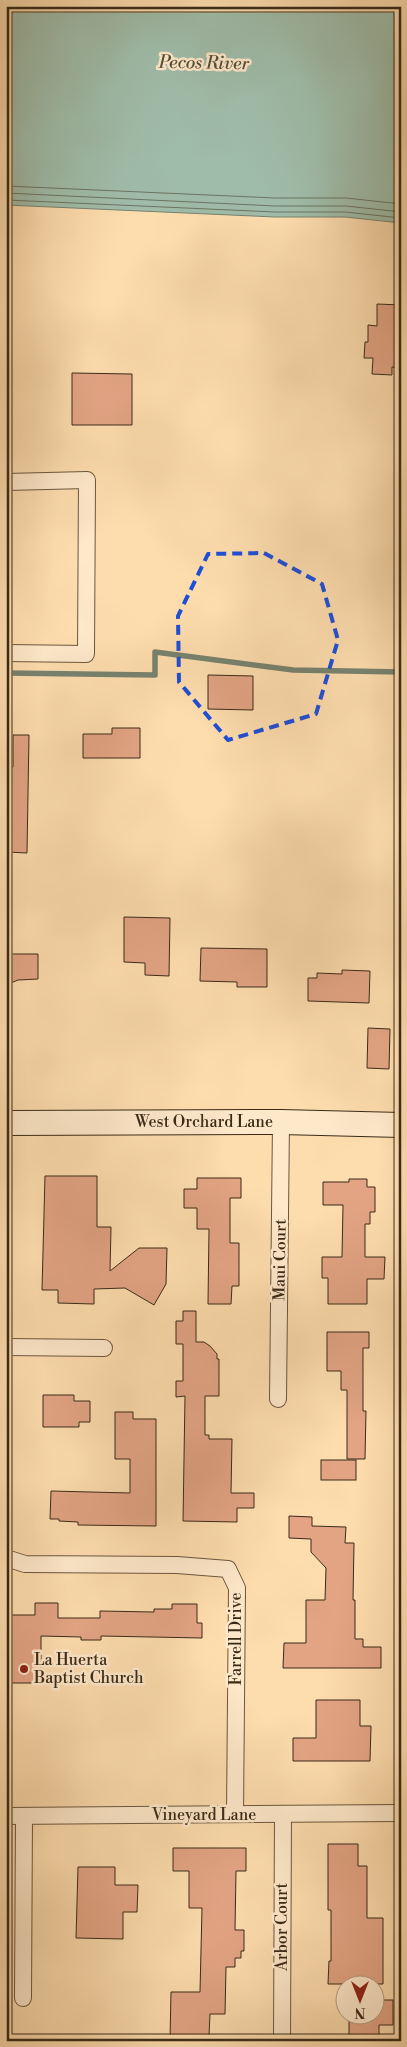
<svg xmlns="http://www.w3.org/2000/svg" width="407" height="2047" font-family="'Libre Bodoni',serif">
<rect width="100%" height="100%" fill="#fddcae"/>
<filter id="stains"><feTurbulence type="fractalNoise" baseFrequency=".004" numOctaves="4"/><feColorMatrix values="0 0 0 0 .2 0 0 0 0 .09 0 0 0 0 .02 0 0 0 .5 -.17"/></filter>
<radialGradient id="worn" r=".72"><stop offset=".6" stop-color="#630" stop-opacity="0"/><stop offset="1" stop-color="#630" stop-opacity=".3"/></radialGradient>
<path fill="#9fbca9" stroke="#77826f" d="M6,6H401V223L345,217H275L6,205Z"/>
<g fill="none" stroke-linecap="round" stroke-linejoin="round">
<g stroke="#6c7460" stroke-width="1">
<path d="M6,186L275,198H346L401,204"/>
<path d="M6,193L275,206H346L401,212"/>
<path d="M6,200L275,212H345L401,218"/>
</g>
<path stroke="#77826f" stroke-width="5.5" d="M6,673L155,675V652L293,670L401,672"/>
</g>
<g fill="#e3a484" stroke="#3a2b18">
<path d="M377,304L401,305V368L392,367V375L372,374L373,358H364L365,342H368V325L377,326Z"/>
<path d="M72,373L132,374V425H72Z"/>
<path d="M208,675L253,676V710L208,709Z"/>
<path d="M112,728H140V758H83V734H112Z"/>
<path d="M13,735H29L27,853L6,852V767H13Z"/>
<path d="M124,917L170,918L169,976L145,975V963L124,962Z"/>
<path d="M201,948L267,949V987H237V982L200,981Z"/>
<path d="M6,954H38V979L18,980L6,985Z"/>
<path d="M342,970L370,971L369,1003L308,1001V978H317V973L342,974Z"/>
<path d="M368,1028L390,1029L389,1069L367,1068Z"/>
<path d="M45,1176H97V1227H111L110,1271L139,1248H167L166,1284L154,1305L125,1288L94,1289V1304L58,1303V1290H42Z"/>
<path d="M197,1178H241V1198H230V1243H239V1286H232L231,1304H208L209,1229H197V1208H184V1189H197Z"/>
<path d="M349,1179H367V1187H375V1212H370V1224H365V1257H385L384,1279H367V1304H328V1278H322V1257H342L343,1205H323V1182H349Z"/>
<path d="M183,1311H196V1342H204L210,1346L217,1354V1359H219V1396H205V1435H209V1439H232L231,1493H254V1508H237V1522L183,1521L185,1396L176,1397V1381H183V1344H176V1321H183Z"/>
<path d="M327,1332H369V1348H363V1411H366L365,1459H347V1390H341V1371H327Z"/>
<path d="M43,1395H74V1401H90V1422H79V1427H43Z"/>
<path d="M115,1412H133V1419H156V1526L78,1525V1522L59,1521V1519H50L51,1491L130,1493V1459H115Z"/>
<rect x="321" y="1460" width="35" height="20"/>
<path d="M289,1516L312,1517V1526L346,1527L345,1543H354L353,1600H355V1639H363V1647H381V1668H283L284,1643H306V1600H325L326,1568L311,1552V1539L289,1538Z"/>
<path d="M35,1603H58V1618H100V1611L154,1612V1609H172V1604H197V1623H202V1638L101,1636V1640H81V1637L41,1636V1683H6V1655H10V1615H35Z"/>
<path d="M316,1700H360V1726H371L370,1761H293V1738H316Z"/>
<path d="M328,1844H358V1866H367V1918H383V1984H328L329,1961H331V1910H328Z"/>
<path d="M173,1848H246V1871H236L235,1930H244V1951H241V1958H235V1967H226L225,2014H210L209,2036H200V2041H170L171,1992H200L202,1908H189V1871H173Z"/>
<path d="M78,1867H115V1885H138L137,1912H123V1939L76,1938Z"/>
<path d="M374,2000H393V2025H379V2041H349V2014H374Z"/>
</g>
<g fill="none" stroke-linecap="round" stroke-linejoin="round">
<g stroke="#6b573e" stroke-width="18">
<g id="street">
<path d="M6,482L87,480L86,654L6,653"/>
<path d="M6,1347L104,1348"/>
<path d="M278,1399L281,1122"/>
<path d="M6,1558L25,1564L177,1565L228,1569L237,1588L235,1814"/>
<path d="M6,1816L401,1813"/>
<path d="M23,1998L24,1816"/>
<path d="M282,2040L283,1815"/>
</g>
</g>
<g stroke="#3a2b18" stroke-width="26">
<path id="secondary" d="M6,1123L281,1122L401,1125"/>
</g>
<use href="#street" stroke="#fee8ca" stroke-width="16"/>
<use href="#secondary" stroke="#fee8ca" stroke-width="24"/>
</g>
<path fill="none" stroke="#1d4ed8" stroke-width="4" stroke-dasharray="10 6" stroke-linejoin="round" d="M264,553L322,584L338,640L316,714L228,740L179,682L178,616L208,554Z"/>
<circle fill="#8f2418" stroke="#fee8ca" stroke-width="2" cx="24" cy="1669" r="5"/>
<g text-anchor="middle" dominant-baseline="central" stroke-width="5" stroke-linejoin="round" paint-order="stroke">
<g font-size="16" fill="#3a2b18" stroke="#fee8ca">
<text x="204" y="1122">West Orchard Lane</text>
<text transform="translate(280 1260) rotate(-89)">Maui Court</text>
<text transform="translate(236 1639) rotate(-90)">Farrell Drive</text>
<text x="204" y="1815">Vineyard Lane</text>
<text transform="translate(282 1927) rotate(-90)">Arbor Court</text>
</g>
<g font-size="16" fill="#3a2b18" stroke="#fee8ca" text-anchor="start">
<text x="34" y="1660">La Huerta<tspan x="34" dy="18">Baptist Church</tspan></text>
</g>
<g font-size="18" font-style="italic" fill="#534f3c" stroke="#fee8ca">
<text transform="translate(204 63) rotate(1)">Pecos River</text>
</g>
</g>
<rect width="407" height="2047" fill="none" stroke="#fddcae" stroke-width="25"/>
<rect x="8" y="8" width="392" height="2032" fill="none" stroke="#3a2b18" stroke-width="2.5"/>
<rect x="12" y="12" width="382" height="2022" fill="none" stroke="#3a2b18"/>
<g transform="translate(360 2000) rotate(180)"><circle r="24" fill="#fee8ca" stroke="#b09c83"/>
<path d="M0-4L9 19L0 12L-9 19Z" fill="#8f2418"/>
<text y="-8" font-size="14" font-weight="bold" text-anchor="middle" fill="#3a2b18">N</text>
</g>
<rect width="100%" height="100%" filter="url(#stains)"/>
<rect width="100%" height="100%" fill="url(#worn)"/>
</svg>
